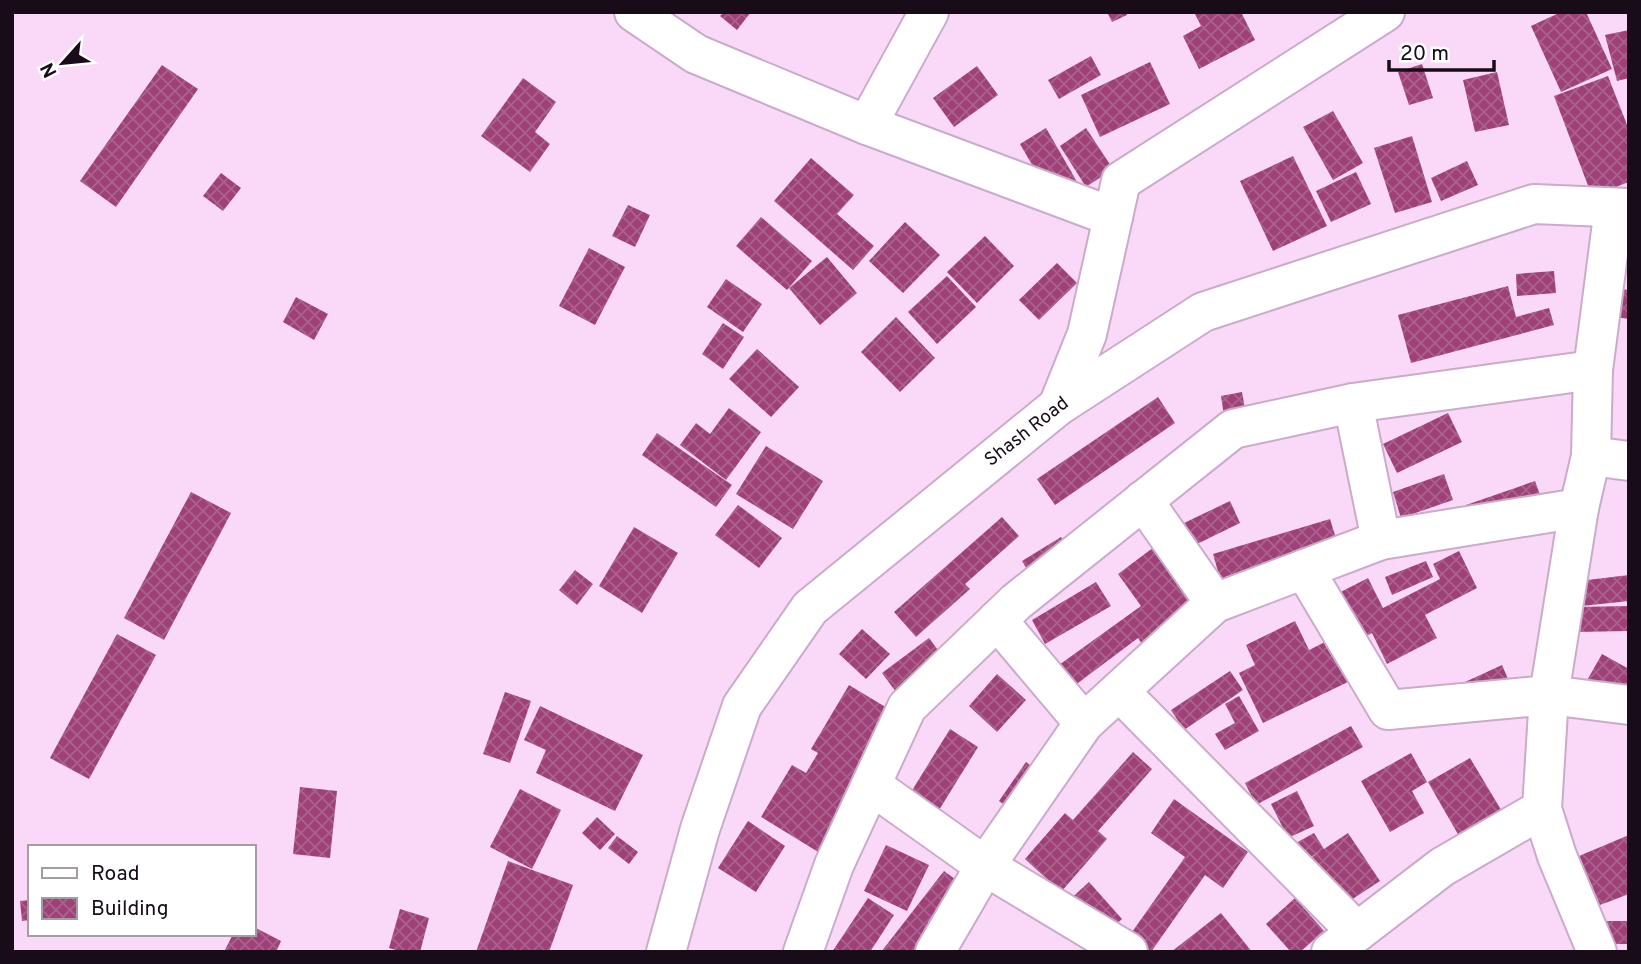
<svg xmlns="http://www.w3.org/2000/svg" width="1641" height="964" font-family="Overpass,sans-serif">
<defs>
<pattern id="building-cross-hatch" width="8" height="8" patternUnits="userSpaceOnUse" patternTransform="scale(1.75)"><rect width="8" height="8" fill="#a04078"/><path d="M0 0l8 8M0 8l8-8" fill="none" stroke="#a8638c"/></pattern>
</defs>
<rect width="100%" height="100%" fill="#f9d8f8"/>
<g fill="url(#building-cross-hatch)">
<path d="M724,12H751L737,30L720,16Z"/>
<path d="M1107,12H1126L1127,15L1112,22Z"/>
<path d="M1194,12H1241L1255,40L1199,69L1183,36L1201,26Z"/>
<path d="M1561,12H1586L1612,69L1561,92L1531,26Z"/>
<path d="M1629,30V78L1617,81L1605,35Z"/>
<path d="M1091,56L1101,75L1059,99L1048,80Z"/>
<path d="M1150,62L1170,104L1100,137L1081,95Z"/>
<path d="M1422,64L1433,98L1409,105L1398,72Z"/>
<path d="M162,65L198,89L116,207L80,181Z"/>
<path d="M977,66L998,95L954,127L933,98Z"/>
<path d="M1497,72L1509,125L1475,132L1463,80Z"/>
<path d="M1608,76L1629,130V182L1592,196L1554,96Z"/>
<path d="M523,78L556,102L535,132L550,144L530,172L481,136Z"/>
<path d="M1333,111L1363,163L1333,180L1303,127Z"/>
<path d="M1046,128L1087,199L1061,215L1020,144Z"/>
<path d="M1086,128L1113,169L1086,187L1060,146Z"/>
<path d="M1412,136L1432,202L1395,213L1374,148Z"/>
<path d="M1293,156L1327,226L1273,251L1240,181Z"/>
<path d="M811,158L854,195L837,214L874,246L853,270L774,201Z"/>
<path d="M1467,161L1478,185L1441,201L1431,178Z"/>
<path d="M1356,172L1371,204L1331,222L1316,191Z"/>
<path d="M221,173L241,188L223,211L203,196Z"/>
<path d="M628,205L650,215L635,247L612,236Z"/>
<path d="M761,217L812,261L787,290L736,246Z"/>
<path d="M905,222L940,255L903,293L869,261Z"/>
<path d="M985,236L1014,266L977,303L947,272Z"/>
<path d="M589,248L625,267L595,325L559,306Z"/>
<path d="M827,257L857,293L820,325L789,288Z"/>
<path d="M1057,263L1077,283L1039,320L1019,300Z"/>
<path d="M1554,271L1556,293L1517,296L1516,274Z"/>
<path d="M947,276L976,307L937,344L908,312Z"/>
<path d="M726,279L762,304L743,332L707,307Z"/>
<path d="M1508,286L1516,317L1549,308L1554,325L1411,363L1398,315Z"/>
<path d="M1619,289L1629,290V319L1615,317Z"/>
<path d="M296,297L328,314L314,340L283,322Z"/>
<path d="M896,317L935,358L900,392L861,352Z"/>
<path d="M723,323L744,337L723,369L702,354Z"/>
<path d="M757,349L799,387L771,417L729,379Z"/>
<path d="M1242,392L1249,432L1227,435L1221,396Z"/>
<path d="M1158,397L1175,423L1055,505L1037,479Z"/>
<path d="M729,408L761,432L726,480L680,445L696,423L710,434Z"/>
<path d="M1448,413L1462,442L1397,473L1383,444Z"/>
<path d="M657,433L732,485L716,507L642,455Z"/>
<path d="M766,446L823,481L793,529L736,494Z"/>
<path d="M1444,474L1453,500L1401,518L1393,492Z"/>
<path d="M1535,481L1546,511L1478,536L1466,505Z"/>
<path d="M191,492L231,513L164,640L124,618Z"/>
<path d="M1230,501L1240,523L1195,545L1184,523Z"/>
<path d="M738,505L782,538L759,568L715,535Z"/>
<path d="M1002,517L1019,536L965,584L970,589L916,637L894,612Z"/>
<path d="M1330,519L1338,545L1221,582L1213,554Z"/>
<path d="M634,527L678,553L642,613L599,586Z"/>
<path d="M1061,537L1080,568L1041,592L1022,561Z"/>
<path d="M1158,544L1202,604L1144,647L1138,638L1074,686L1059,665L1141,606L1118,574Z"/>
<path d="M1459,551L1477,588L1425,615L1437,638L1387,664L1372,633L1350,644L1327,599L1368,578L1383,608L1440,579L1433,564Z"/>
<path d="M1426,561L1433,577L1392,595L1385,577Z"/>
<path d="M575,570L593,584L577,605L559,590Z"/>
<path d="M1629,575V601L1582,606L1579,581Z"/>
<path d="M1096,582L1111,606L1045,644L1032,620Z"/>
<path d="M1629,606V631L1577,632L1576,607Z"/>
<path d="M1295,621L1309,650L1329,640L1350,681L1263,723L1239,673L1255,665L1246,645Z"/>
<path d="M862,629L890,654L866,679L839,654Z"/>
<path d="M117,634L156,655L89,779L50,758Z"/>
<path d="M929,638L954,672L907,707L882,673Z"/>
<path d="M1602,654L1629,669V704L1585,684Z"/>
<path d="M1502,665L1514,693L1452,688Z"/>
<path d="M1230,671L1243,690L1184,730L1171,710Z"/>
<path d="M997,674L1026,700L997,732L969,706Z"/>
<path d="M849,685L917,726L836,863L761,817L792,765L806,773L818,753L811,749Z"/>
<path d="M505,692L531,701L510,763L483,754Z"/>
<path d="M1239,696L1259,731L1225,750L1215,734L1235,723L1225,704Z"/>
<path d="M540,706L643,755L615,811L536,773L546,750L524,740Z"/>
<path d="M1351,726L1363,747L1256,805L1245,783Z"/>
<path d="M950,729L978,747L931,823L903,805Z"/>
<path d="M1133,752L1152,769L1098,831L1107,839L1061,892L1025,859L1065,813L1073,820Z"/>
<path d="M1411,753L1427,782L1412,791L1424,813L1390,832L1361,781Z"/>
<path d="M1470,758L1506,818L1463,843L1428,782Z"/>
<path d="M1026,762L1052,780L1024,819L999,801Z"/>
<path d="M300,787L337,791L330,858L293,854Z"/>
<path d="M520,789L561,810L532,869L490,847Z"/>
<path d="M1297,791L1314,826L1288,838L1271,804Z"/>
<path d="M1174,799L1248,852L1223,888L1205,875L1151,952H1139L1125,942L1185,857L1151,833Z"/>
<path d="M597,817L615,834L600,850L582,833Z"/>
<path d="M748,821L785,846L756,892L718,868Z"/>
<path d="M1314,833L1324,849L1348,833L1380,881L1333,912L1301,864L1321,851L1295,866L1285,849Z"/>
<path d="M1629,835V894L1600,905L1579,856Z"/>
<path d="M617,836L638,852L629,864L608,848Z"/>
<path d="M886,845L929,865L907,911L864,891Z"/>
<path d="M508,861L573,885L549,952H476Z"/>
<path d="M944,871L959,882L928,922L947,937L936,952H881Z"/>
<path d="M1089,882L1122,919L1098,940L1066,903Z"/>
<path d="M868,898L894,915L870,952H832Z"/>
<path d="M1295,898L1324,931L1300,952H1291L1266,924Z"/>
<path d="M30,900V920L22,921L20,901Z"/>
<path d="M400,909L429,918L420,952H402L389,948Z"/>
<path d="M1221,913L1252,952H1171Z"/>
<rect x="1606" y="921" width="23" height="23"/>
<path d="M254,927L281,941L276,952H224L233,934H254Z"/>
</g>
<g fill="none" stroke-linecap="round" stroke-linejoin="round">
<g stroke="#cbabca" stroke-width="42">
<g id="minor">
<path d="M634,12L696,54L867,125L1113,217"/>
<path d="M867,125L929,12"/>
<path d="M1353,403L1381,540"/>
<path d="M1058,406L1087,334L1121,181L1385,12"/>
<path d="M1591,456L1629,461"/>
<path d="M1143,500L1215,603"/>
<path d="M1304,569L1388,710L1549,695L1629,705"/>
<path d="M997,620L1084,723"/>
<path d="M1119,691L1357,932"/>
<path d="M871,785L985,866L1128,952"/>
<path d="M666,952L700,829L742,706L810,608L1058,406L1203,312L1534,204L1629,208"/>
<path d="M803,952L834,865L907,707L1016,602L1233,429L1353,403L1593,370"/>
<path d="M935,952L985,866L1084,723L1215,603L1381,540L1579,508"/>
<path d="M1331,952L1442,867L1542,809"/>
<path d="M1597,952L1557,856L1542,809L1549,695L1579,508L1591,456L1593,370L1614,208"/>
</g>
</g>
<use href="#minor" stroke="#fff" stroke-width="38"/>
</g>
<g text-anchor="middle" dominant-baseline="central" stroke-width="6" stroke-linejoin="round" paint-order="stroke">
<g font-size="19" fill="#170c17" stroke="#fff">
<text transform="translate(1027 432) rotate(-38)">Shash Road</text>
</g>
</g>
<rect width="1641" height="964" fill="none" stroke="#170c17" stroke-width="28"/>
<rect x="28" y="845" width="228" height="91" fill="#ffffff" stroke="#a29ea2" stroke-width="2"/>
<rect x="42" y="868" width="35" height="10" fill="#ffffff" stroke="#a29ea2" stroke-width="2"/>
<text x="91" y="880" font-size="21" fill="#170c17">Road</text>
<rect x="42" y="898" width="35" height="21" fill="url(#building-cross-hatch)" stroke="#a29ea2" stroke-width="2"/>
<text x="91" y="915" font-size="21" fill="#170c17">Building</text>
<g transform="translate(63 63) rotate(243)" stroke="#ffffff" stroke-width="5" paint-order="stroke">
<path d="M0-5L12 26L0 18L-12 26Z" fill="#170c17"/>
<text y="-10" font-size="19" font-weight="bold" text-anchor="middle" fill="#170c17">N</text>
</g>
<path d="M1389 60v10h105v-10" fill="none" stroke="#170c17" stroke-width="3.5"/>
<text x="1400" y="60" font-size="21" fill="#170c17" stroke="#ffffff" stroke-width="5" paint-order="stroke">20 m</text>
</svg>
